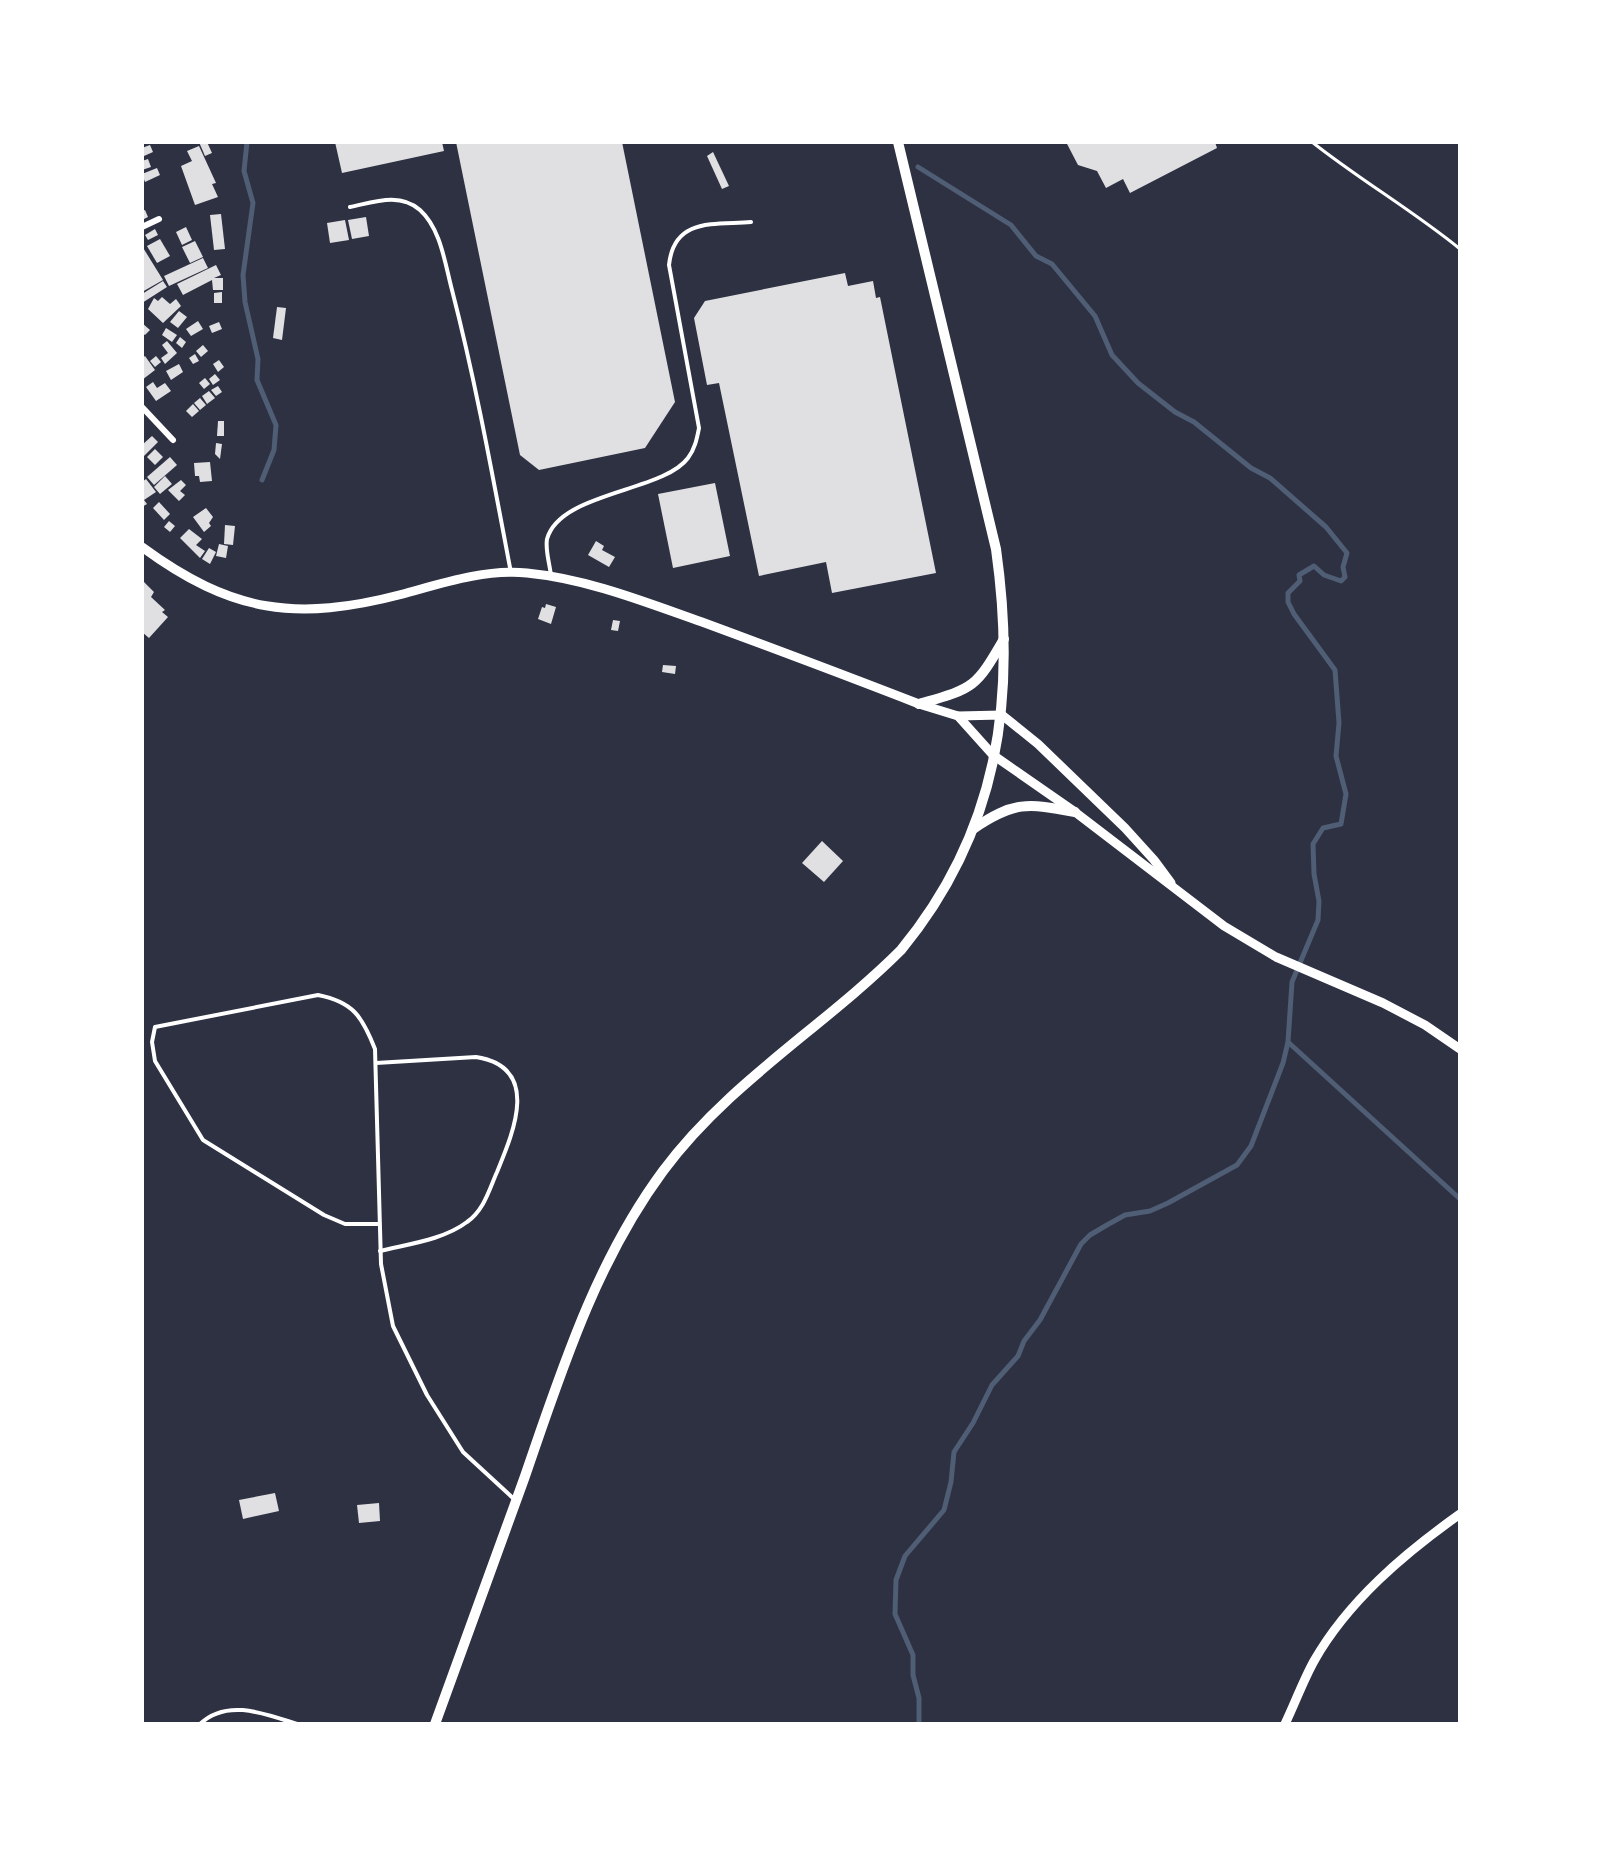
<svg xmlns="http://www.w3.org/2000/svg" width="1602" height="1866" font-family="Manrope,sans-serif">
<rect width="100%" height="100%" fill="#2d3142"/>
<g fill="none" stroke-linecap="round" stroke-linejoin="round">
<g stroke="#4f5d75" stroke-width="5">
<path d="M247,142L244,171L253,203L243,275L245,302L258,359L257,380L276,425L274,450L262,480"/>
<path d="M918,167L1011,225L1036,256L1052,264L1095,316L1112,355L1138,383L1175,412L1194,422L1251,468L1270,478L1326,527L1347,553L1343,567L1345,577L1341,581L1324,575L1314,566L1299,575L1300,581L1288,593V602L1294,614L1335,670L1339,723L1336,756L1346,794L1341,824L1323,828L1313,844L1314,874L1319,901L1318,920L1292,982L1288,1042L1283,1063L1251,1146L1237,1165L1168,1203L1150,1211L1125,1215L1107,1225L1090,1235L1081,1244L1040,1320L1024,1341L1018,1356L992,1385L973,1423L954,1452L951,1482L944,1510L905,1556L896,1580L895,1614L913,1655V1675L919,1698V1724"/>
<path d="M1288,1042L1460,1199"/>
</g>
</g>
<g fill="#e0e0e3">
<path d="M199,142H207L212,153L205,156Z"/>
<path d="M335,142H442L444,151L342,173Z"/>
<path d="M456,142H622L675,402L645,448L539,470L520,455Z"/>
<path d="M1066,142H1215L1217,148L1130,193L1123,179L1106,188L1097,171L1078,165Z"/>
<path d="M150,145L153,152L144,156L142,148Z"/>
<path d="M199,146L216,183L212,184L218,197L195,205L181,166L192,161L187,151Z"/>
<path d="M713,152L729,186L722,189L707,156Z"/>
<path d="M148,159L151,167L142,170V161Z"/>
<path d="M157,168L160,175L145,182L142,174Z"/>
<path d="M145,210L148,217L142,220V211Z"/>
<path d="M221,214L225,249L214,250L210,215Z"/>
<path d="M366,217L369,236L352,239L348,220Z"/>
<path d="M345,220L349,240L330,243L327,223Z"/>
<path d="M186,227L192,240L182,245L176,232Z"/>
<path d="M155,229L158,235L148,240L145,235Z"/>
<path d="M160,239L170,256L157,263L147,246Z"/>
<path d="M195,241L203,257L190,263L182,247Z"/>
<path d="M142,246L163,280L142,292Z"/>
<path d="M203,258L208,268L169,286L164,276Z"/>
<path d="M216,265L221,275L214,278H223V290H213L212,280L183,295L177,284Z"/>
<path d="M845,273L848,286L873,281L876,298L880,297L936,573L832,593L826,562L759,576L719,383L707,385L694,318L705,301Z"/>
<path d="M163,281L167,287L142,303V294Z"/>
<path d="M222,292V303H214V293Z"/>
<path d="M162,297L170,304L176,299L181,306L163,323L148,309L154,298L158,301Z"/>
<path d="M277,307L286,308L282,340L273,338Z"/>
<path d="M179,311L187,317L178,328L170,322Z"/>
<path d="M198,321L203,329L191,336L186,329Z"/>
<path d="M219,322L222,329L212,333L209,326Z"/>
<path d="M142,323L150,330L145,335L142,333Z"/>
<path d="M166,328L177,335L172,342L162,335Z"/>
<path d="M180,337L186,342L182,348L176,343Z"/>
<path d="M167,341L177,353L165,364L161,358L168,353L162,345Z"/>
<path d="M203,345L208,351L201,357L196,351Z"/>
<path d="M195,354L199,361L193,364L189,358Z"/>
<path d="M145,356L155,370L142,380V358Z"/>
<path d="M156,356L161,362L155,367L150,361Z"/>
<path d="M219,360L224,367L218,372L213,364Z"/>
<path d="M179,364L183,372L171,380L166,371Z"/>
<path d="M215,374L220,380L213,385L209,379Z"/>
<path d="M205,378L210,384L204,389L199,383Z"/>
<path d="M153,382L157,388L165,383L171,391L156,401L146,387Z"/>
<path d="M218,386L222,392L216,396L211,390Z"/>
<path d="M209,391L215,398L207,404L202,396Z"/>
<path d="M200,398L206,405L200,410L194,403Z"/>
<path d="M193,404L199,411L192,417L186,411Z"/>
<path d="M218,421H224V436H217Z"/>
<path d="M152,436L158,442L144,456L142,445Z"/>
<path d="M216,443L222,444L220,459L215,454Z"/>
<path d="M155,449L163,457L155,465L147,457Z"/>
<path d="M170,457L177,465L154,485L147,477Z"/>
<path d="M210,462L212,481L200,482L199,476H195L194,463Z"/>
<path d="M165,476L172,484L160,494L154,487Z"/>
<path d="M146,479L156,492L144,500L147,504L142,507V482Z"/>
<path d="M181,480L186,485L180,491L185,495L179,501L168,490Z"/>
<path d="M715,483L730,556L673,568L658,494Z"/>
<path d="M159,502L170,514L164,520L153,508Z"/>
<path d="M206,508L213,517L209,523L211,526L204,532L193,517Z"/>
<path d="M169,521L175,526L170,532L164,527Z"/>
<path d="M225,525L235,526L233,545L224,544Z"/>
<path d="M189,529L202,539L196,545L205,551L200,558L180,538Z"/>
<path d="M596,541L604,546L602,550L615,557L609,567L588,555Z"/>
<path d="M219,544L228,546L226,558L216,556Z"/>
<path d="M209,548L216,552L210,564L202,559Z"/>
<path d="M144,582L154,592L151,597L165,610L162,612L168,617L149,638L142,632Z"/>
<path d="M546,604L556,607L551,624L538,619L542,607L545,608Z"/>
<path d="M613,620L620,621L618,631L611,630Z"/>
<path d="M663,665L676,666L675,674L662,672Z"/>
<path d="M822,841L843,861L824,882L802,863Z"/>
<path d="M275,1493L279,1511L243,1519L239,1500Z"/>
<path d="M379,1503L380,1521L359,1523L357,1505Z"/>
</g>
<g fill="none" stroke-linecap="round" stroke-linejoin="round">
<path stroke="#fff" stroke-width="3" d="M1312,142C1360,180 1412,210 1460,249"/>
<g stroke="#fff" stroke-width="4">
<path d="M350,207C374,202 400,192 420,210C441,229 445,264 452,290C476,383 493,478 511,573"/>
<path d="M551,576C550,565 545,550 547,539C560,492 663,492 688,458C695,449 697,438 699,428L669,265C674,217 715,225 751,222"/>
<path d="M376,1063L476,1057C541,1067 514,1131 497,1172C489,1190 484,1210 467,1222C443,1240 408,1244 380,1251"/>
<path d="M380,1224H345L324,1215L203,1140L155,1061L152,1042L155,1027L318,995C353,1002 362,1016 375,1049L381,1264L393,1326L427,1395L463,1452L514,1499"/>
<path d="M200,1724C227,1698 266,1714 297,1724"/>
</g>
<g stroke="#fff" stroke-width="6">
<path d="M142,227L159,219"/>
<path d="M142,407L173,440"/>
</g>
<g stroke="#fff" stroke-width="9">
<path d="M142,547C232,613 296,622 403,594C443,583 485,569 527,573C588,579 645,602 702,622C775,649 847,676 919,704L958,716L1002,715L1038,744L1125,828L1154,860L1171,883"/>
<path d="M958,716L993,755L1075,812L1224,926L1276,957L1383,1003L1425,1025L1460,1049"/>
<path d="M1285,1724C1295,1703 1303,1681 1314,1661C1348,1601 1405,1553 1460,1514"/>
</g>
<g stroke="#fff" stroke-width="10">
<path d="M919,704C974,688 975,689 1004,639"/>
<path d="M973,829C1014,801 1027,803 1075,812"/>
<path d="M435,1724C464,1642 495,1561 524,1479C561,1372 595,1263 663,1171C728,1083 824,1027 901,950C999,831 1017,698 996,549L898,142"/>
</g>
</g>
<rect width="1602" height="1866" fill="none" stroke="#ffffff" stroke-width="288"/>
</svg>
